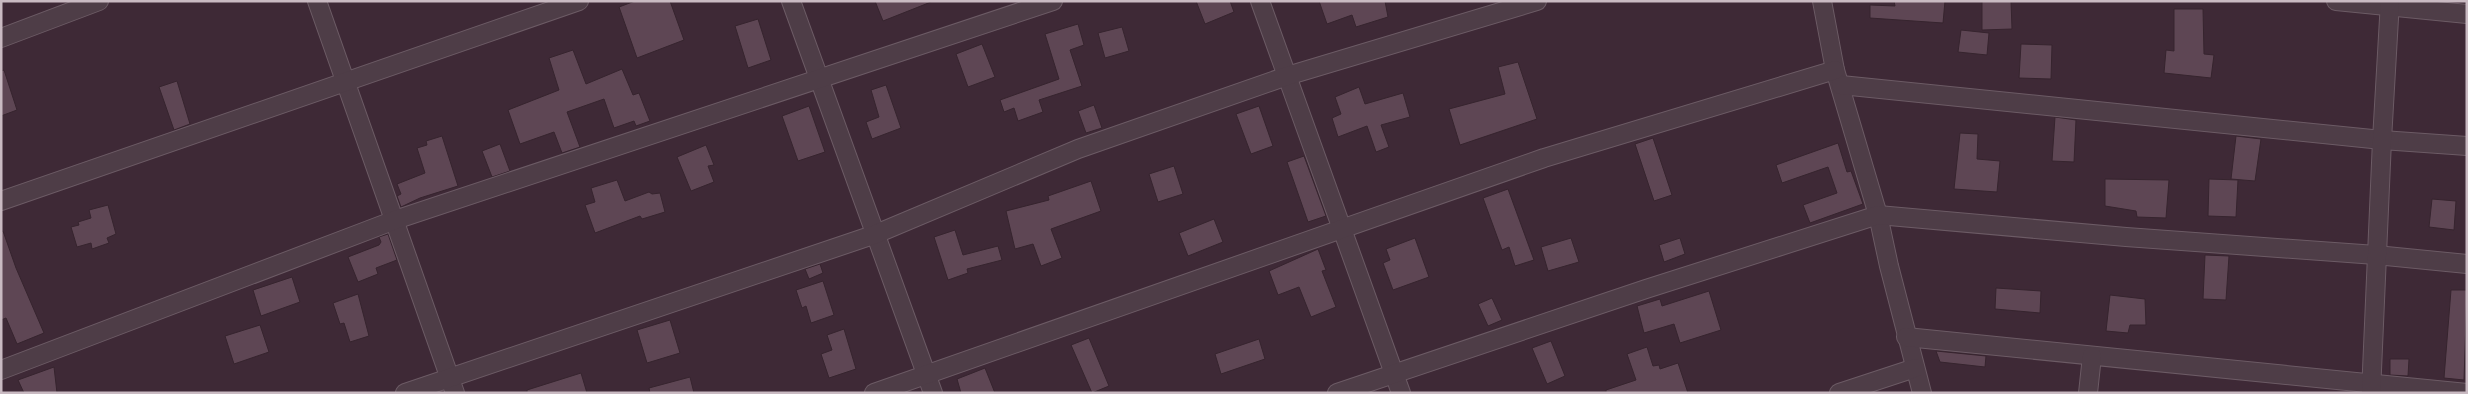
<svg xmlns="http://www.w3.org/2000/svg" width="2468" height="394" font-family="'Open Sans',sans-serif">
<rect width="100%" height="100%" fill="#3e2936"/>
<g fill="#5e4654" stroke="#36242e">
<path d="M635,1H670L684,40L637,58L619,7Z"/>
<path d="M875,1H931V2L883,21Z"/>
<path d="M1196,1H1230L1234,12L1205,24Z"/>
<path d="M1319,1H1385L1388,17L1356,27L1352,15L1327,24Z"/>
<path d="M1894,1H1945L1943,23L1870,18V5L1895,6Z"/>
<path d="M1982,1H2011L2012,29L1982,30Z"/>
<path d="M2174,9H2203L2204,54L2214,55L2211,78L2164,73L2166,50L2174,51Z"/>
<path d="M758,19L771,60L748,68L735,26Z"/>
<path d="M1078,24L1084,45L1070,50L1082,86L1039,100L1043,112L1018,121L1014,108L1004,112L1000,100L1059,79L1045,34Z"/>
<path d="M1122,27L1129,51L1105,58L1098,33Z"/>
<path d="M1961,30L1989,33L1987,55L1958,52Z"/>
<path d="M982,44L995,77L968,87L956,54Z"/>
<path d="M2021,44L2052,45L2051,79L2019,78Z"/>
<path d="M573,50L586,84L622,69L633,95L639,93L650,121L636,126L634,121L614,128L604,99L567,112L580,147L562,153L554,132L520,144L508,110L559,90L549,58Z"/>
<path d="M1518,62L1537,119L1460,145L1449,109L1505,94L1498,67Z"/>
<path d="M4,70L17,110L1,116V71Z"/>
<path d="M177,81L190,124L174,130L159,87Z"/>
<path d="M886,85L901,128L872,139L866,122L879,117L871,90Z"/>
<path d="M1359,87L1365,104L1403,93L1410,117L1381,125L1389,147L1376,152L1367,126L1338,137L1332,118L1341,114L1335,97Z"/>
<path d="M1094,105L1102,128L1086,133L1078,111Z"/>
<path d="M809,106L825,152L798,161L782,116Z"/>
<path d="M1259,106L1273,146L1251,154L1236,114Z"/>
<path d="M2055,117L2076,120L2074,162L2052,161Z"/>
<path d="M1960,133L1978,134L1977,159L2000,161L1997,192L1954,189Z"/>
<path d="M442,136L458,186L420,198L401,207L397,196L401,194L397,184L425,173L417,148L427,145L426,141Z"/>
<path d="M2236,136L2261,139L2255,181L2231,179Z"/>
<path d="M1653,138L1672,195L1654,201L1635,144Z"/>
<path d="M1838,143L1847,172L1851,171L1863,204L1810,223L1803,205L1837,193L1828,167L1782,183L1776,165Z"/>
<path d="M500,144L510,171L492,177L482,151Z"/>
<path d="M706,145L714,165L708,166L714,182L691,191L677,157Z"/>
<path d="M1304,156L1326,216L1308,222L1287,162Z"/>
<path d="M1174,166L1183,194L1158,202L1149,174Z"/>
<path d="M2105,179L2169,180L2166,218L2137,217L2136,211L2105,206Z"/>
<path d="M2209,179L2238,180L2236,217L2208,216Z"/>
<path d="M617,180L625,201L649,192L652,194L660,193L665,212L642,219L640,216L595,233L585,205L595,202L591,188Z"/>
<path d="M1091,181L1101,211L1051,229L1062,258L1041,266L1033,244L1015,249L1006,211L1049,200L1048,196Z"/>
<path d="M1508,189L1534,260L1515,266L1509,247L1502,250L1483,198Z"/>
<path d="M2432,199L2456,201L2454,230L2429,227Z"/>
<path d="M108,205L116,234L107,238L109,243L92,249L91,243L77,247L71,227L79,225L78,222L91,218L89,210Z"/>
<path d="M1214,219L1223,242L1188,256L1179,233Z"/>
<path d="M955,230L963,255L998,246L1002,260L967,269L968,273L948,280L934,237Z"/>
<path d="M3,231L16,268L44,333L17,344L6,318L1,320V232Z"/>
<path d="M388,234L397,260L376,268L378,274L358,282L348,257L379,245L381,242L379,237Z"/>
<path d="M1415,238L1429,277L1393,290L1383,263L1390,260L1386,249Z"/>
<path d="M1571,238L1579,262L1548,271L1541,247Z"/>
<path d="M1680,238L1685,254L1664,262L1659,245Z"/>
<path d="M1318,249L1326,270L1322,271L1336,307L1311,317L1299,287L1278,295L1269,271Z"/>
<path d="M2205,255L2229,256L2226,300L2203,299Z"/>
<path d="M820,264L823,273L809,279L805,269Z"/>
<path d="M292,277L300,302L261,316L253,290Z"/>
<path d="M823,281L834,315L811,323L806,306L802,308L796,290Z"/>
<path d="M1996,288L2041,291L2040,313L1995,309Z"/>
<path d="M2451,290H2467L2464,380L2444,378Z"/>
<path d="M1709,291L1721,330L1680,343L1674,324L1644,333L1637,306L1660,299L1662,306Z"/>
<path d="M358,294L369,336L350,342L344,323L340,324L333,303Z"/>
<path d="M2110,295L2145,299L2146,325H2130L2128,333L2106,331Z"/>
<path d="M1492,298L1502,320L1488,326L1478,304Z"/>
<path d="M670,320L680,353L647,363L637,330Z"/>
<path d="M260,325L269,352L234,364L225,336Z"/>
<path d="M844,329L856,369L829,378L821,354L832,350L827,335Z"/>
<path d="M1089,338L1109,386L1092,393L1071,345Z"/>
<path d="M1259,339L1265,359L1221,374L1215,354Z"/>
<path d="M1551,341L1565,376L1547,384L1532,348Z"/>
<path d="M1647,347L1653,366L1659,365L1660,369L1678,363L1688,393H1606V390L1636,380L1627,354Z"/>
<path d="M1936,351L1986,356L1985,367L1940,362Z"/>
<path d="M2390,359H2409L2408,376L2390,375Z"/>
<path d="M54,367L57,393H24L18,380Z"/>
<path d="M985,368L995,393H961L957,379Z"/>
<path d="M581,373L587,393H527V390Z"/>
<path d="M690,377L694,393H650L649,388Z"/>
</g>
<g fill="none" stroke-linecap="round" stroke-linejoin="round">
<g stroke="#6c5b65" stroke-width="20">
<g id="minor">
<path d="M317,1L455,393"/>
<path d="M791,1L933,393"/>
<path d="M1260,1L1401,393"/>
<path d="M1822,1L1835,70L1878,215L1889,266L1922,393"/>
<path d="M2336,1L2467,14"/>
<path d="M1,38L99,1"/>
<path d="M1841,85L2382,140L2467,146"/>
<path d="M1,201L579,1"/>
<path d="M1906,337L2467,393"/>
<path d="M1,370L395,220L1053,1"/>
<path d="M405,393L876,234L1078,149L1287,76L1537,1"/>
<path d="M874,393L1544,158L1835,70"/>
<path d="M1337,393L1646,289L1878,215L2126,237L2376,255L2467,264"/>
<path d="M1839,393L1915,368"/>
<path d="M2088,393L2092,356"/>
<path d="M2371,393L2382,140L2390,1"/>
</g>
</g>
<use href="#minor" stroke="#4e3d47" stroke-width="18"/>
</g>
<rect width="2468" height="394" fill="none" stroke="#c9bac2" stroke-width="5"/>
</svg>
